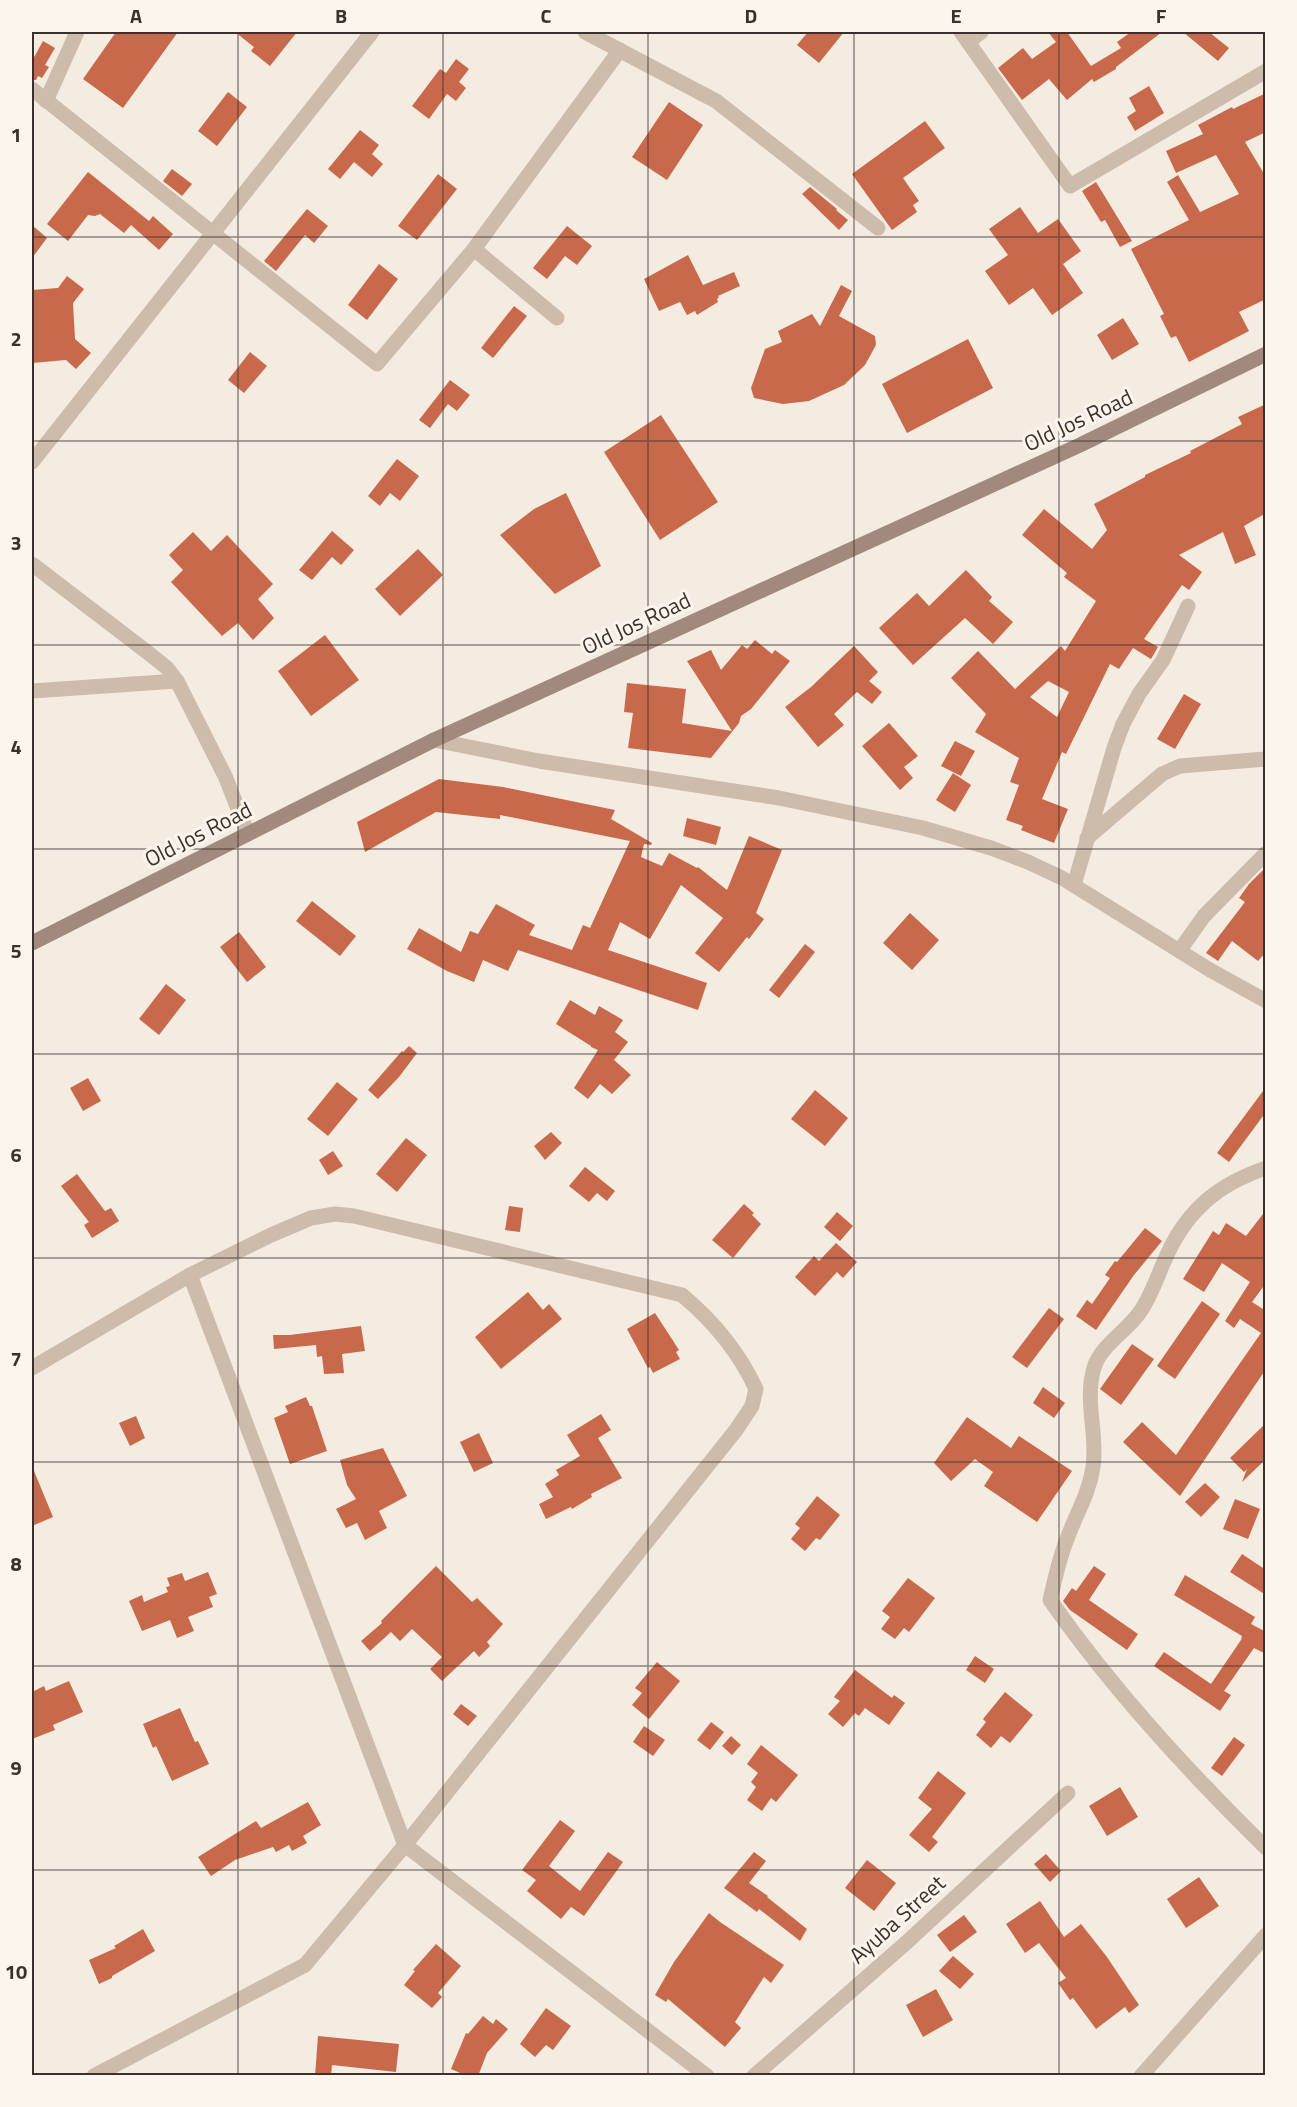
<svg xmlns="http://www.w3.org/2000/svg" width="1297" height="2107" font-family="'Titillium Web',sans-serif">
<rect width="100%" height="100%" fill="#f4ebe1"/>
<g fill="#c8694b" fill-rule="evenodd">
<path d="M116,32H178L123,108L83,79Z"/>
<path d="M235,32H297L270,66L251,51L254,47Z"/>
<path d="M808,32H844L819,63L797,45Z"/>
<path d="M1048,32H1067L1091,66L1121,48L1117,42L1131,32H1162L1116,67V69L1094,82L1092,79L1067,100L1049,79L1022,100L998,68L1023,48L1032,59L1056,42Z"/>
<path d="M1183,32H1209L1229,48L1218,61Z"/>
<path d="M43,41L55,48L45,65L49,67L42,78L38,76L36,80H32V58L33,59Z"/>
<path d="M456,59L469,69L459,82L466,88L456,101L447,94L429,119L412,106L440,69L446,73Z"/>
<path d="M1149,86L1164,113L1135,131L1127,117L1136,111L1129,98Z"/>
<path d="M228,92L247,107L217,146L198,131Z"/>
<path d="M1266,93V132L1245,142L1266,177V299L1239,312L1249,331L1189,362L1176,336L1171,338L1160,316L1164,314L1131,249L1189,220L1167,182L1178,175L1200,212L1239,194L1216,155L1176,173L1166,151L1203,134L1198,125L1232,107L1233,109Z"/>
<path d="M669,102L703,125L667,180L632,157Z"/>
<path d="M925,121L945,148L903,178L919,201L913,205L917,212L892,230L852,174Z"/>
<path d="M360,130L379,145L372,154L383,164L372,177L354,162L340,179L328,169Z"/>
<path d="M172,169L192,184L182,196L163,181Z"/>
<path d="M88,172L149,221L153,216L173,234L159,250L131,225L124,233L100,214L95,216L88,215L68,241L47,224Z"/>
<path d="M438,174L457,189L417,240L398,226Z"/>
<path d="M1096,182L1132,241L1120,247L1105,220L1101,222L1082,191Z"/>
<path d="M810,187L837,209L836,210L848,220L839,230L802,194Z"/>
<path d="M1020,207L1038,233L1058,219L1081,251L1063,264L1083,293L1052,315L1033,288L1009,305L985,271L1008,255L989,229Z"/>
<path d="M307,209L328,226L314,243L305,235L276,271L264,261Z"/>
<path d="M32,225L47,238L32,258Z"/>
<path d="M567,226L592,246L577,265L565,256L547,279L533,268Z"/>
<path d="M688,255L703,285L734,272L740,286L718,296L719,297L717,299L718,302L697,315L695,311L687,315L680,302L659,311L644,279Z"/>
<path d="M379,264L398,279L367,320L348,305Z"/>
<path d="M67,276L84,289L73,303L75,339L91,353L76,369L66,360L32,363V290L58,288Z"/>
<path d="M841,285L852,291L839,316L875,336L876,345L865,365L844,385L809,401L783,404L754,398L751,388L765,349L782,342L778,331L812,314L820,326Z"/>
<path d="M514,306L527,316L493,358L481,348Z"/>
<path d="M1123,318L1139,344L1112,360L1097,335Z"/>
<path d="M968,339L993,388L907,433L882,384Z"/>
<path d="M250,352L267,366L244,393L228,380Z"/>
<path d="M450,380L470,395L457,411L448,404L430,428L419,420Z"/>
<path d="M1266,404V513L1244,526L1256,555L1235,564L1223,532L1179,555L1202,572L1189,590L1182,585L1144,639L1158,647L1151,659L1133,648L1119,669L1110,664L1066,754L1062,752L1042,799L1068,809L1054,843L1021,830L1023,826L1006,820L1019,785L1010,782L1019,758L975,732L986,714L951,678L978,651L1015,689L1061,646L1065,651L1096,601L1064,577L1067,573L1022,535L1044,509L1092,549L1107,530L1094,504L1145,477V475L1191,453L1190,451L1242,424L1238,417ZM1048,681L1069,692L1057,717L1030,697Z"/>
<path d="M661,415L718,502L660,540L604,452Z"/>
<path d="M397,459L419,476L400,501L390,493L380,506L368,496Z"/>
<path d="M566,493L601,566L555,594L500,535L534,509Z"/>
<path d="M332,531L354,550L341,565L332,557L312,580L299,570Z"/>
<path d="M193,532L211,551L227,535L273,584L258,599L274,618L253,640L238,623L222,636L171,582L183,570L169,555Z"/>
<path d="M418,549L443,575L400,616L375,589Z"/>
<path d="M966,570L992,597L989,601L1013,622L993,644L965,618L913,665L879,628L917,593L929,606Z"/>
<path d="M325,635L359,680L311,716L278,671Z"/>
<path d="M755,640L772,654L775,650L790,661L751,709L741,716L739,723L711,758L628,748L633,713L624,712L627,683L686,689L682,723L732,731L687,661L711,650L721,670L742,645L747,649Z"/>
<path d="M854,646L878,672L869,681L882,692L872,704L857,692L834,714L844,725L818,747L785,707L811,687Z"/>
<path d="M1184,694L1201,704L1175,749L1157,739Z"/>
<path d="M889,723L918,756L904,767L913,778L900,790L862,746Z"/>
<path d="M955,741L975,751L961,776L941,766Z"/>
<path d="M953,773L971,785L955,812L936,800Z"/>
<path d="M439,779L503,787L615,810L611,819L652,843L651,845L644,844L641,857L662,866L669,853L697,868L698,867L727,890L749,836L782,850L756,913L764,919L749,939L747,937L719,972L695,953L723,918L681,885L650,939L620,922L608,950L707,983L698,1010L518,950L508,971L483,960L474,982L447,971L407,949L419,928L461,952L470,931L478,934L496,904L535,925L529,935L572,950L583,925L590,928L630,841L500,815V819L436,812L365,852L357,822Z"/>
<path d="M687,818L721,827L716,845L683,836Z"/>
<path d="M1266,867V952L1258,961L1232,941L1218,961L1206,953L1245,902L1239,898L1249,884Z"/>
<path d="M312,901L356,936L340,956L296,921Z"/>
<path d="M910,913L939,940L912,970L883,943Z"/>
<path d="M239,932L266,967L247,982L220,947Z"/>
<path d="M805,944L815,952L779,998L769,990Z"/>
<path d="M166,984L186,1000L159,1035L139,1019Z"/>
<path d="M570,1000L595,1015L599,1006L623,1020L615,1032L628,1042L614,1060L631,1075L612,1094L600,1084L588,1099L574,1088L598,1050L591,1047V1046L556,1024Z"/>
<path d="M409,1046L417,1053L399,1077L378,1099L368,1090L402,1051L403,1052Z"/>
<path d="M88,1078L101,1101L83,1111L70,1088Z"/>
<path d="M337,1082L358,1099L328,1136L307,1119Z"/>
<path d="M1266,1087V1112L1229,1162L1217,1153Z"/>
<path d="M815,1090L848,1118L825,1146L791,1119Z"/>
<path d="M551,1132L562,1143L545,1160L534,1146Z"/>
<path d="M406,1138L427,1155L397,1192L376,1174Z"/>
<path d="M333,1151L343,1166L328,1175L319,1160Z"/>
<path d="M585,1167L615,1191L607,1201L597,1193L589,1202L569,1186Z"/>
<path d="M77,1174L105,1211L111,1208L119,1221L92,1238L84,1225L89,1222L61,1186Z"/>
<path d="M744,1204L754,1213L752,1215L761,1224L733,1258L712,1240Z"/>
<path d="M509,1206L523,1208L520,1232L505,1230Z"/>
<path d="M1266,1210V1283L1252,1302L1266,1311V1369L1180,1496L1123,1442L1142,1422L1176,1455L1261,1333L1240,1319L1234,1328L1225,1321L1250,1282L1222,1263L1204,1292L1183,1279L1213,1231L1219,1235L1226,1223L1246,1236Z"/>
<path d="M837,1212L853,1226L840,1241L824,1227Z"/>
<path d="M1145,1228L1162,1241L1134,1275L1096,1330L1076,1316L1087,1300L1092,1304L1110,1278L1105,1275L1115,1261L1117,1262Z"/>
<path d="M836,1243L857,1262L843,1278L837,1272L815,1296L795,1277L814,1256L819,1261Z"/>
<path d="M528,1292L543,1310L549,1304L562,1319L501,1369L475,1337Z"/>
<path d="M1202,1301L1220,1314L1175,1379L1157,1366Z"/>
<path d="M1049,1308L1064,1319L1027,1368L1012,1357Z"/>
<path d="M655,1313L679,1350L676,1352L680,1359L653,1373L650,1367L648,1368L627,1329Z"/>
<path d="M361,1326L365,1351L342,1354L344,1373L324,1374L322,1356L317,1357L316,1345L274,1349L273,1335H290Z"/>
<path d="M1132,1344L1154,1359L1121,1405L1100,1389Z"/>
<path d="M1043,1387L1065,1403L1054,1418L1033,1403Z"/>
<path d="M306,1397L310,1406H312L327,1451L290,1464L274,1418L288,1412L285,1406Z"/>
<path d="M601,1414L611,1430L598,1438L622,1478L591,1494L592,1497L572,1509L571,1507L546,1519L539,1504L553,1497L545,1484L559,1475L556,1470L580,1456L567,1435Z"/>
<path d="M136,1416L145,1438L130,1446L119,1423Z"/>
<path d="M967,1417L1011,1448L1019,1436L1072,1471L1037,1522L984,1486L993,1472L975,1459L951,1481L934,1463Z"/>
<path d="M1266,1423V1459L1242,1482L1247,1469L1244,1472L1230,1458Z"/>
<path d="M479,1433L493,1463L474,1472L460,1442Z"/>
<path d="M383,1448L407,1496L379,1511L387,1528L365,1540L357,1523L346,1528L336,1509L356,1499L347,1485L340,1460Z"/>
<path d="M32,1466L53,1517L32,1526Z"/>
<path d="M1205,1483L1220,1497L1201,1517L1185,1502Z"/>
<path d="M817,1496L840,1515L820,1540L816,1538L805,1551L791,1539L800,1528L795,1524Z"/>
<path d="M1235,1499L1260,1509L1248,1539L1223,1529Z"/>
<path d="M1242,1554L1266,1570V1595L1230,1572Z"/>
<path d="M436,1566L472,1602L477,1598L503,1624L487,1642L490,1646L479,1657L474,1651L442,1681L430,1669L442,1657L412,1629L400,1641L391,1632L370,1651L361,1641L382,1623L381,1621Z"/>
<path d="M1094,1566L1106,1574L1089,1600L1138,1634L1127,1650L1070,1610L1063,1601L1072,1588L1076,1591Z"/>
<path d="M208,1572L217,1594L209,1597L213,1607L188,1617L194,1631L177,1638L170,1620L142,1631L129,1601L142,1595L144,1602L168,1592L166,1587L170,1586L167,1578L182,1573L185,1581Z"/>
<path d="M1185,1575L1255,1617L1251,1624L1266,1632V1654L1254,1648L1224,1691L1231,1695L1220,1711L1154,1666L1164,1652L1211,1684L1241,1640L1242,1636L1174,1595Z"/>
<path d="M908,1578L935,1598L909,1632L904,1628L895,1639L881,1629L890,1617L882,1611Z"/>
<path d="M975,1656L994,1669L985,1683L966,1670Z"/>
<path d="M657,1662L680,1681L649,1719L632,1705L642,1693L635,1688Z"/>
<path d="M855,1670L892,1698L894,1695L905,1703L889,1725L865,1708L859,1716L855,1713L843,1727L828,1714L840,1701L834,1697Z"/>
<path d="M69,1681L83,1712L53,1725L55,1730L32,1739V1692L44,1686L46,1691Z"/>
<path d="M1005,1692L1033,1715L1010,1743L1001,1736L991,1748L976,1735L986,1722L983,1719Z"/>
<path d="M461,1704L477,1716L468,1726L453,1714Z"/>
<path d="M180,1708L195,1742L198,1741L209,1764L172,1781L156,1746L153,1748L143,1724Z"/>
<path d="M711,1722L724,1732L710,1750L697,1740Z"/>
<path d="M644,1726L665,1740L653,1756L633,1742Z"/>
<path d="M731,1736L741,1745L732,1755L722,1746Z"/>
<path d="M1234,1737L1245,1745L1222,1776L1211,1768Z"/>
<path d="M761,1745L798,1775L776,1802L771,1798L762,1811L747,1800L756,1787L751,1782L758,1773L747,1764Z"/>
<path d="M938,1771L966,1793L932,1837L938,1842L929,1852L909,1835L932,1809L918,1798Z"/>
<path d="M1120,1787L1138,1817L1107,1836L1089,1806Z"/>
<path d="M308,1802L321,1825L303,1836L307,1843L292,1851L289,1845L276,1852L273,1847L235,1860L211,1876L198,1857L256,1821L261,1828Z"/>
<path d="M560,1820L575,1831L549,1866L580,1891L608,1852L623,1862L584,1916L571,1907L561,1919L527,1891L536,1880L522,1870Z"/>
<path d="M754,1852L766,1861L749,1883L768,1896L767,1897L807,1929L800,1941L759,1909L757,1912L724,1888Z"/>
<path d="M1046,1854L1061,1871L1050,1882L1034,1864Z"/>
<path d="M867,1860L896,1883L874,1911L845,1888Z"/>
<path d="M1199,1877L1219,1906L1186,1928L1167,1899Z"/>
<path d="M1040,1901L1064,1937L1081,1924L1107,1957L1139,2005L1129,2013L1125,2007L1096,2029L1073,1998L1070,2000L1058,1983L1066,1978L1039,1943L1025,1953L1006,1924Z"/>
<path d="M709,1913L720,1922L784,1965L771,1983L764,1977L735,2022L741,2028L725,2047L668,1999L666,2002L655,1995L674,1962Z"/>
<path d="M964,1915L977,1932L950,1952L937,1935Z"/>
<path d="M143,1929L155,1951L112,1976V1978L99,1984L89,1960L116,1948L114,1946Z"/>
<path d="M436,1944L461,1966L438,1993L442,1997L432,2008L404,1985L415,1971L413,1970Z"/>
<path d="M953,1956L974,1974L960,1989L939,1971Z"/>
<path d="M936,1989L953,2020L923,2037L906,2005Z"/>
<path d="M546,2008L571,2026L553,2050L546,2045L535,2057L520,2044Z"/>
<path d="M483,2016L493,2024L496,2019L508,2029L487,2053L478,2076H467L451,2069L466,2033L468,2034Z"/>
<path d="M318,2036L399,2044L396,2072L332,2065L331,2076H315Z"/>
</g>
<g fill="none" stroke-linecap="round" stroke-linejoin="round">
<g stroke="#cdbbac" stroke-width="15">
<path d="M585,32L716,101L878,228"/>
<path d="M961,32L1070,186L1266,71"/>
<path d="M968,42L981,32"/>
<path d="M32,89L377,364L474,249L620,50"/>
<path d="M46,101L77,32"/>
<path d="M474,249L557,318"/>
<path d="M32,462L372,32"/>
<path d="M32,564L151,655L167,668L177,681L225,776L248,834"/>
<path d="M32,691L177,681"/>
<path d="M434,740L539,761L779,798L923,828L991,848L1028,862L1062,878L1210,970L1266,1001"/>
<path d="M1087,838L1162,774L1180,766L1266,759"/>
<path d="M1074,885L1114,748L1123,724L1139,694L1163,660L1188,606"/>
<path d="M1180,950L1204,916L1266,853"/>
<path d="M1266,1168C1219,1184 1188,1209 1167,1255C1158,1274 1152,1295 1140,1312C1128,1330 1100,1346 1094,1368C1084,1400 1098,1435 1093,1467C1089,1494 1076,1514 1067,1539C1059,1558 1055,1580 1050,1600C1113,1690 1188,1771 1266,1848"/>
<path d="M190,1275L405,1845L707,2076"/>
<path d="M32,1368L190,1275L271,1235L311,1218L335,1214L354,1216L682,1295C713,1321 739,1352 756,1389L752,1406L736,1430L405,1845L305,1965L94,2076"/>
<path d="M754,2076L907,1942L1068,1793"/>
<path d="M1141,2076L1266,1935"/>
</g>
<path stroke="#a18a7d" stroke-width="15" d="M32,943L434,740L1080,445L1266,354"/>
</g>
<path fill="none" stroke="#3b302b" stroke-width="1.5" stroke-opacity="0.55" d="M238,32V2076M443,32V2076M648,32V2076M854,32V2076M1059,32V2076M32,237H1266M32,441H1266M32,645H1266M32,849H1266M32,1054H1266M32,1258H1266M32,1462H1266M32,1666H1266M32,1870H1266"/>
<g text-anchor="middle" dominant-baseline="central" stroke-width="6" stroke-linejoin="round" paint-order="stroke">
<g font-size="22" fill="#3b302b" stroke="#fbf5ee">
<text transform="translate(1078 420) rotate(-25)">Old Jos Road</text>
<text transform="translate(636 623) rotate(-25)">Old Jos Road</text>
<text transform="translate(198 834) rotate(-27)">Old Jos Road</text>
<text transform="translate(897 1919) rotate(-42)">Ayuba Street</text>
</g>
</g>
<rect width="1297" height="2107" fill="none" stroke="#fbf5ee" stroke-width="66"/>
<rect x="33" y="33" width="1231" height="2041" fill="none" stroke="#3b302b" stroke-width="2"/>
<g font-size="20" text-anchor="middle" font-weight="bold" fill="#3b302b">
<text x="136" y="23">A</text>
<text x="341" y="23">B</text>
<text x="546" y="23">C</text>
<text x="751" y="23">D</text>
<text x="956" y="23">E</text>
<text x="1161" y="23">F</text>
<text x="16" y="142">1</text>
<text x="16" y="346">2</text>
<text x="16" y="550">3</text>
<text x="16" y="754">4</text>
<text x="16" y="958">5</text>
<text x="16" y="1162">6</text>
<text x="16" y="1366">7</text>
<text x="16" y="1571">8</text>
<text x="16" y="1775">9</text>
<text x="16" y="1979">10</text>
</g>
</svg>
